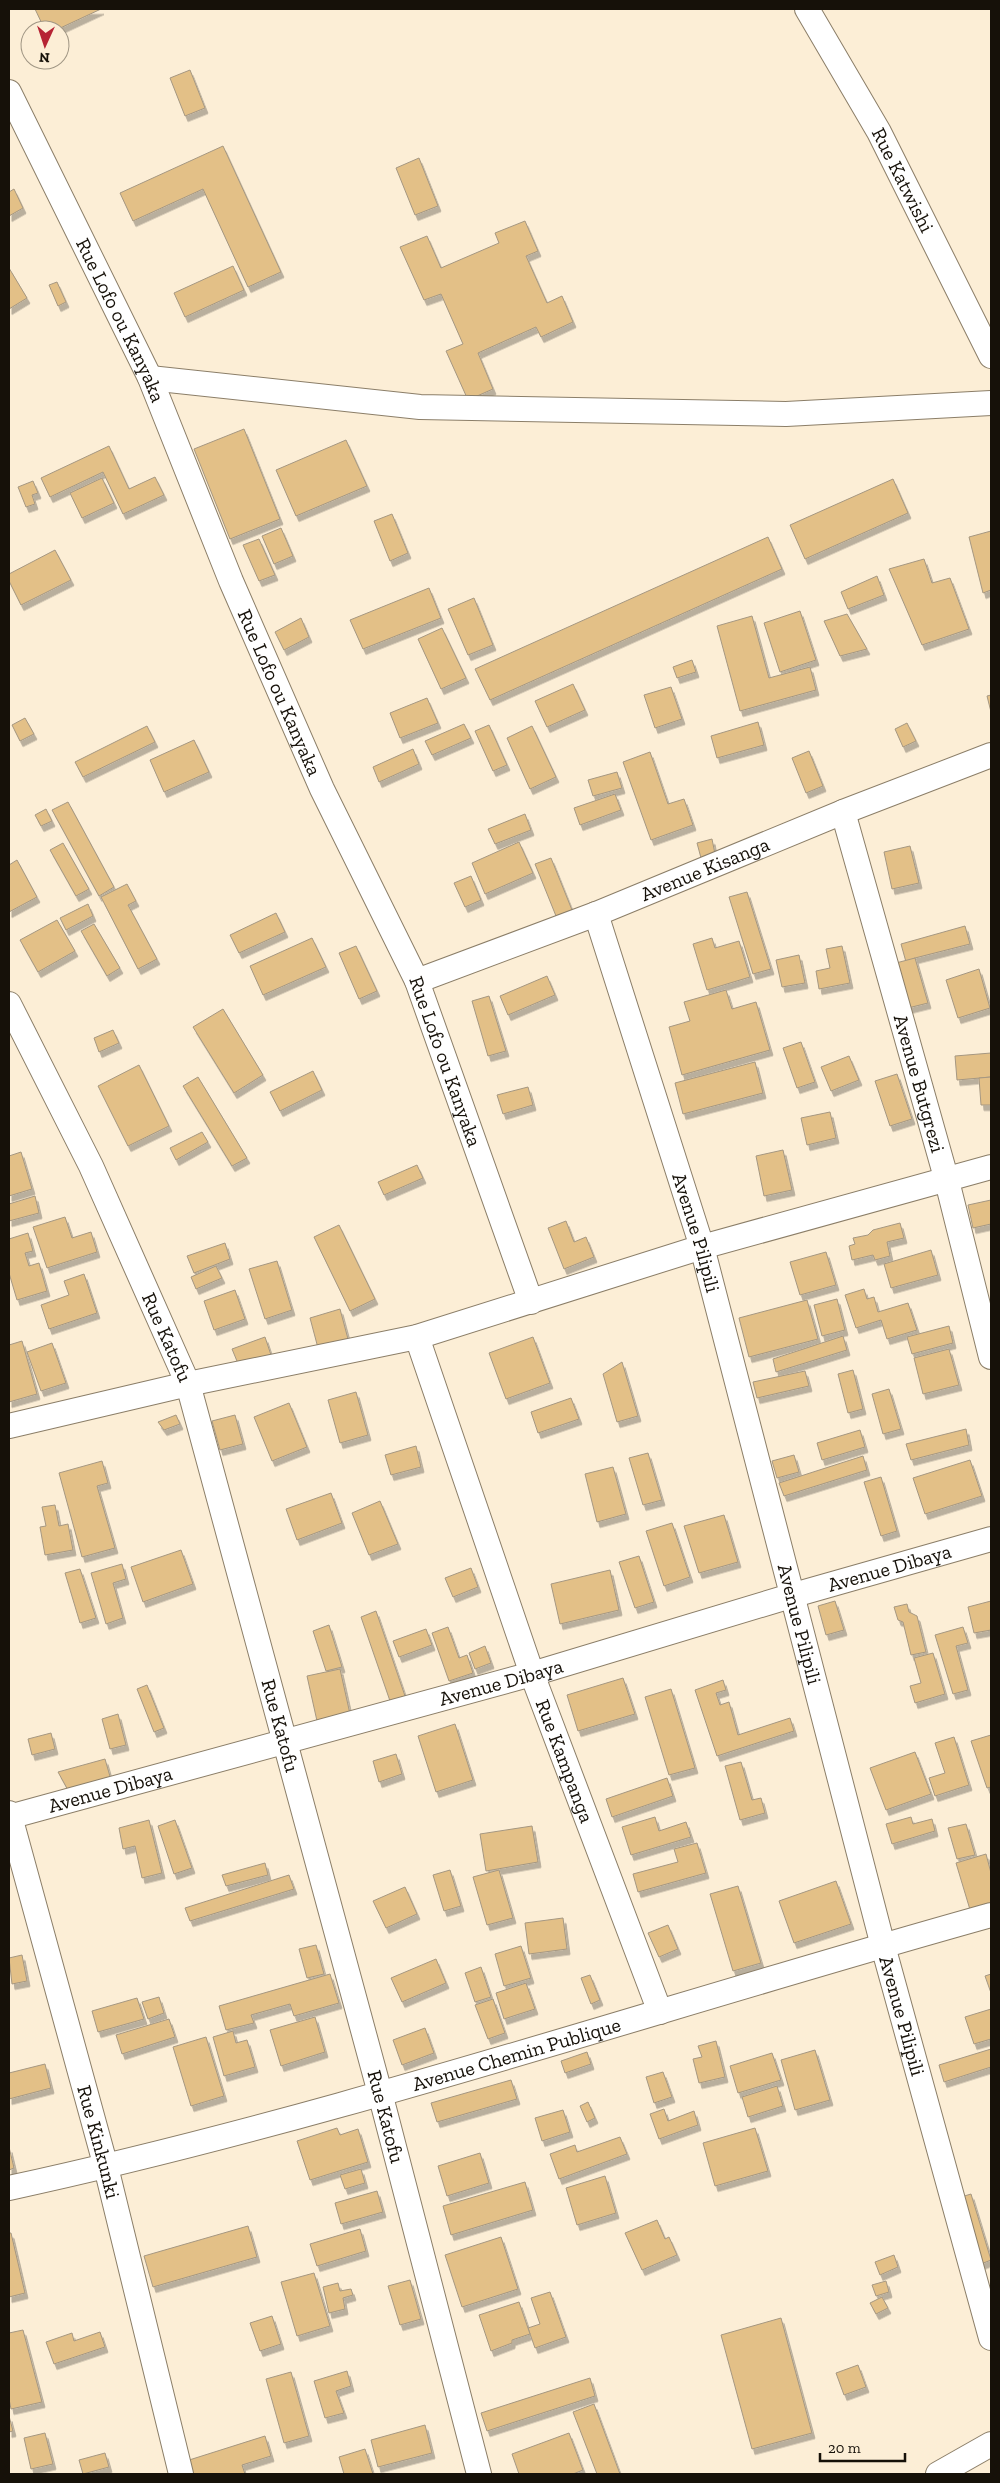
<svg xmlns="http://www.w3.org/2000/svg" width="1000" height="2483" font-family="'Zilla Slab',serif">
<defs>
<filter id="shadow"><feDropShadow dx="3" dy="5.5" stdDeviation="0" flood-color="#0004"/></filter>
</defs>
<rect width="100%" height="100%" fill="#fceed6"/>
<g fill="#e3c087" stroke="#a59781" filter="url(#shadow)">
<path d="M35,9H101L56,30H45Z"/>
<path d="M190,70L205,108L185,116L170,78Z"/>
<path d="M223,146L281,272L248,287L203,189L133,221L120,193Z"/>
<path d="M419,158L438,206L415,215L396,168Z"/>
<path d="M14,189L23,208L9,216V192Z"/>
<path d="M525,221L538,251L526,256L547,303L562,296L573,322L541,337L536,327L478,353L493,389L468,400L446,351L463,344L441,294L424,300L400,247L427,236L441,268L499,243L495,233Z"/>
<path d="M233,266L244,290L185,317L174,293Z"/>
<path d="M9,268L27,298L9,309Z"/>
<path d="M57,282L66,302L58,306L49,285Z"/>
<path d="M244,429L280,519L230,539L194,449Z"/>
<path d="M346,440L367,486L296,516L276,470Z"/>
<path d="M109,446L129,489L155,477L164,495L123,514L103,472L50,497L41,478Z"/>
<path d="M102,478L114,503L82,518L70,493Z"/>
<path d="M893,479L908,513L805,559L790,525Z"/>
<path d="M33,481L38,493L32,495L35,504L26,507L18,487Z"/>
<path d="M392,514L408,553L390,561L374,521Z"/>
<path d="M281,528L293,556L274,564L262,536Z"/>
<path d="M991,531V590L983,593L969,537Z"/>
<path d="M768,537L782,569L490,700L475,669Z"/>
<path d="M259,539L275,575L259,581L243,545Z"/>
<path d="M55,550L71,580L21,605L9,581V574Z"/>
<path d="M924,559L932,583L950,578L969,629L922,645L889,569Z"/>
<path d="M877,576L884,595L848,609L841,592Z"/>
<path d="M429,588L441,618L363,649L350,620Z"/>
<path d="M474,598L493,645L468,655L448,609Z"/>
<path d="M800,611L816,660L780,672L764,623Z"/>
<path d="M847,614L867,649L840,656L824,621Z"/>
<path d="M752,616L769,678L810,667L816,690L740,711L717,626Z"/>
<path d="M301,618L309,637L284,650L275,632Z"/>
<path d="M442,628L466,678L441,689L418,639Z"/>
<path d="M692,660L696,672L677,678L673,667Z"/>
<path d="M573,684L585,710L547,727L535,701Z"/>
<path d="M671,687L682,719L655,728L644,695Z"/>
<path d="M991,695V712L987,696Z"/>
<path d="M427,698L438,723L400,738L390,713Z"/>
<path d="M25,718L34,734L20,741L12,725Z"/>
<path d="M758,722L764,745L717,758L711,736Z"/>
<path d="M907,723L916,741L903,747L895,729Z"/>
<path d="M464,724L471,738L432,755L425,741Z"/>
<path d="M489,725L507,765L493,771L475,731Z"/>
<path d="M147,726L155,742L83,777L75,762Z"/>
<path d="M532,726L556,777L530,789L507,738Z"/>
<path d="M194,740L209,772L164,792L150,760Z"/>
<path d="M413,749L419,764L379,782L373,767Z"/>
<path d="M809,751L823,786L806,793L792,758Z"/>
<path d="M650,752L668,804L684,799L693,825L651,840L623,762Z"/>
<path d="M617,772L622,788L593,796L588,780Z"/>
<path d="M615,794L621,810L580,825L574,808Z"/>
<path d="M68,802L114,887L99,896L52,810Z"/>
<path d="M46,809L52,821L41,826L35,815Z"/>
<path d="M525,814L531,830L495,844L488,829Z"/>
<path d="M712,839L715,854L701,858L697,843Z"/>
<path d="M519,842L533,873L485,894L472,863Z"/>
<path d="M63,843L89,889L76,896L50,850Z"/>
<path d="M910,846L919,883L892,889L884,852Z"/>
<path d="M551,858L572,910L556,916L535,864Z"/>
<path d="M17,860L37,897L9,912V865Z"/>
<path d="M471,876L481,900L465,907L454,883Z"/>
<path d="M127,884L136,901L128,905L157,959L138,969L101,897Z"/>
<path d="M747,892L771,969L753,974L729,897Z"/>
<path d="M88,904L93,916L66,930L60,918Z"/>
<path d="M276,913L285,932L239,953L230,935Z"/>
<path d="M57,920L75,951L38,972L20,940Z"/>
<path d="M94,924L120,968L107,976L81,931Z"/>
<path d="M965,926L970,944L915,958L906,962L901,944Z"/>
<path d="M312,938L326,967L263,995L250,966Z"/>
<path d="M712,938L715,948L739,941L750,977L707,990L693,944Z"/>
<path d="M356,946L377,991L359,999L339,953Z"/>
<path d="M842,946L850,983L819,989L816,971L830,968L826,949Z"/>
<path d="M799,955L805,983L782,987L776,960Z"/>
<path d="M915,958L928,1003L908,1008L896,963Z"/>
<path d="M979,969L990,1008L958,1018L946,980Z"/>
<path d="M547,976L555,995L508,1015L500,996Z"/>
<path d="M726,990L732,1009L756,1002L770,1050L682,1075L669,1027L690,1021L684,1002Z"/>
<path d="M489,996L506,1051L488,1056L472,1001Z"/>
<path d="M223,1009L263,1075L234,1093L193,1027Z"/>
<path d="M113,1030L119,1043L99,1052L94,1038Z"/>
<path d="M801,1042L815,1082L797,1088L783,1048Z"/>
<path d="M991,1053V1077L957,1080L955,1056Z"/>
<path d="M849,1056L859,1080L831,1091L821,1067Z"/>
<path d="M755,1062L763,1093L683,1114L675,1083Z"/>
<path d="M139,1065L169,1126L128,1146L98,1086Z"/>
<path d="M313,1071L322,1090L280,1111L270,1092Z"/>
<path d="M897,1074L912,1119L890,1126L875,1081Z"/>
<path d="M198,1077L247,1158L232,1166L183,1086Z"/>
<path d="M991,1077V1105H981L979,1078Z"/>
<path d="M528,1087L533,1105L503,1114L497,1095Z"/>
<path d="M830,1112L836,1138L807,1145L801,1118Z"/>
<path d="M202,1132L208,1142L176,1160L170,1148Z"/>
<path d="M783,1150L792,1190L764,1196L756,1156Z"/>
<path d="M21,1152L32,1189L9,1196V1156Z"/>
<path d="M417,1165L423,1178L384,1195L378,1182Z"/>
<path d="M35,1196L39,1213L9,1221V1204Z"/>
<path d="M991,1200V1224L973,1228L968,1205Z"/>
<path d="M65,1217L72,1238L91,1232L97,1252L47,1268L33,1227Z"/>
<path d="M566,1221L574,1242L586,1237L594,1257L564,1269L548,1228Z"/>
<path d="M900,1223L904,1238L887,1242L890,1256L875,1260L873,1255L852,1260L849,1246L855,1244L853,1238L868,1235L873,1230Z"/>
<path d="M339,1225L375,1299L350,1311L314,1237Z"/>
<path d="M28,1233L33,1251L25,1253L29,1266L39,1263L47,1291L17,1300L9,1273V1239Z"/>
<path d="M225,1243L230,1259L194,1273L187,1256Z"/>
<path d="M931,1250L938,1275L891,1288L884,1264Z"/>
<path d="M826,1252L836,1285L800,1295L790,1262Z"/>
<path d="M277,1261L292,1310L265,1319L249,1269Z"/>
<path d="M216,1266L222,1278L196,1289L191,1277Z"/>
<path d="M84,1274L97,1313L49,1329L41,1305L69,1295L64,1281Z"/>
<path d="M864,1289L867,1299L874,1297L878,1312L908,1303L917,1330L887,1339L881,1320L856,1328L845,1295Z"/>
<path d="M235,1290L245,1319L214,1330L204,1301Z"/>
<path d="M837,1299L845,1330L822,1336L814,1305Z"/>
<path d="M807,1300L818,1339L749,1357L739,1318Z"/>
<path d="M340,1309L348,1339L318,1348L310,1318Z"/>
<path d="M949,1326L953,1343L912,1354L907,1337Z"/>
<path d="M843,1336L847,1350L776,1372L773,1359Z"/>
<path d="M265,1337L271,1355L239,1366L232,1349Z"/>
<path d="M533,1337L550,1383L506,1399L489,1353Z"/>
<path d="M22,1341L37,1394L9,1402V1345Z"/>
<path d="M52,1343L66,1383L41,1391L27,1352Z"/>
<path d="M949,1349L959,1385L923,1394L914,1358Z"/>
<path d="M622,1362L638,1416L617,1422L603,1374Z"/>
<path d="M853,1370L863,1409L848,1413L838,1374Z"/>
<path d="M805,1371L809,1386L757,1398L753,1382Z"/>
<path d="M889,1389L901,1429L883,1434L872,1394Z"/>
<path d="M356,1392L368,1435L340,1443L328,1400Z"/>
<path d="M571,1398L579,1419L538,1433L531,1412Z"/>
<path d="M289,1403L307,1447L272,1461L254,1417Z"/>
<path d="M176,1415L180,1424L164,1430L158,1422Z"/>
<path d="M235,1415L243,1444L220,1450L212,1421Z"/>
<path d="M966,1429L969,1445L911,1460L906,1444Z"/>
<path d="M860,1430L865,1447L822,1460L817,1443Z"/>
<path d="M416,1446L421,1467L391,1475L385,1455Z"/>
<path d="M648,1453L662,1500L643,1505L629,1458Z"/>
<path d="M794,1455L799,1472L777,1478L772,1461Z"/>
<path d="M863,1456L867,1470L784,1496L779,1483Z"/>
<path d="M970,1460L982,1496L925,1514L913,1478Z"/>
<path d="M102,1461L108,1483L97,1486L115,1548L82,1557L59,1473Z"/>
<path d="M613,1467L626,1514L597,1522L585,1474Z"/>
<path d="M881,1477L897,1531L881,1536L864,1482Z"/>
<path d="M331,1493L342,1523L297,1540L286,1509Z"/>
<path d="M380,1501L398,1544L369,1555L352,1513Z"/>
<path d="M55,1505L59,1526L68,1524L73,1550L45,1555L40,1527L46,1526L42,1507Z"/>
<path d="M724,1515L738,1562L699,1573L684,1526Z"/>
<path d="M672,1523L690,1577L664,1586L646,1531Z"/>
<path d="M181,1550L193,1584L143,1602L131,1567Z"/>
<path d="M639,1556L654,1602L635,1608L619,1562Z"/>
<path d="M122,1564L126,1579L113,1583L123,1618L106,1624L91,1573Z"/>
<path d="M471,1568L478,1587L453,1597L445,1578Z"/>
<path d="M80,1569L96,1618L80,1623L65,1573Z"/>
<path d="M610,1570L619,1610L560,1624L551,1584Z"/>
<path d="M835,1601L844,1630L826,1635L818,1606Z"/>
<path d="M991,1601V1630L974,1633L968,1607Z"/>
<path d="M907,1604L909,1612L917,1616L926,1652L911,1655L903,1622L898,1620L894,1607Z"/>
<path d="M376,1611L405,1696L390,1701L361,1617Z"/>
<path d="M329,1625L342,1667L326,1671L313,1631Z"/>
<path d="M448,1627L459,1658L467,1655L473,1673L449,1681L432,1633Z"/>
<path d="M963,1627L968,1643L956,1646L968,1690L953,1694L935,1635Z"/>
<path d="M426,1629L432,1645L399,1657L393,1641Z"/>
<path d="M485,1646L491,1663L475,1669L469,1653Z"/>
<path d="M933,1653L945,1694L915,1703L910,1686L921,1683L914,1658Z"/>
<path d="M340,1669L350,1714L317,1721L307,1676Z"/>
<path d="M623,1678L635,1714L578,1731L567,1695Z"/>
<path d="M723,1680L726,1690L716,1693L720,1705L729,1702L738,1735L790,1718L794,1731L717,1756L695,1690Z"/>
<path d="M147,1685L164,1728L154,1732L137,1689Z"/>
<path d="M671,1689L695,1768L669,1775L645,1697Z"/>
<path d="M118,1714L126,1745L110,1749L102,1719Z"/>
<path d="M455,1724L473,1780L436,1792L418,1736Z"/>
<path d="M51,1733L55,1749L32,1755L28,1739Z"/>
<path d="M991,1735V1787L987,1788L971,1741Z"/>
<path d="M954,1737L969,1785L935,1796L929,1778L945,1773L935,1743Z"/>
<path d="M915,1752L931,1794L886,1810L870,1768Z"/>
<path d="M396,1754L402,1774L379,1782L373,1761Z"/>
<path d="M105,1759L111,1780L69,1792L58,1772Z"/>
<path d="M741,1762L752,1800L761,1798L765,1813L740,1820L725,1766Z"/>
<path d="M667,1778L673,1796L612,1817L606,1799Z"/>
<path d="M655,1817L659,1831L686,1822L691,1837L631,1855L622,1827Z"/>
<path d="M911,1817L913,1824L932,1819L935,1831L892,1844L886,1824Z"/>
<path d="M149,1820L162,1873L142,1878L135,1846L123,1849L119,1828Z"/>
<path d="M175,1820L192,1868L174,1874L158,1826Z"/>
<path d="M966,1824L975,1855L957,1859L948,1828Z"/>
<path d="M532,1826L538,1862L486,1871L480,1834Z"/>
<path d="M697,1843L706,1873L638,1892L633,1874L678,1862L674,1849Z"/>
<path d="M986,1854L991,1873V1907L971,1913L956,1863Z"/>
<path d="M265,1863L268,1875L226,1886L222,1875Z"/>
<path d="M450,1870L461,1906L444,1911L433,1875Z"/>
<path d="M499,1870L513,1918L487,1925L473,1877Z"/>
<path d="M289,1875L294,1889L190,1921L185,1908Z"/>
<path d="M836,1881L851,1924L794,1943L779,1901Z"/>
<path d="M738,1886L761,1963L733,1971L710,1894Z"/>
<path d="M405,1887L417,1914L386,1928L373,1901Z"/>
<path d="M563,1918L567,1949L529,1954L525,1923Z"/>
<path d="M668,1925L678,1949L659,1957L648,1933Z"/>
<path d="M316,1945L324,1974L307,1978L299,1949Z"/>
<path d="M521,1946L531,1978L504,1986L495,1954Z"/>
<path d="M22,1955L27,1981L12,1984L9,1958Z"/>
<path d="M436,1959L446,1983L402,2002L391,1978Z"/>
<path d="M481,1967L491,1997L475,2002L465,1973Z"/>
<path d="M330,1974L339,2003L294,2016L290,2004L251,2015L254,2023L226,2030L219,2006Z"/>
<path d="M991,1974V1993L985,1976Z"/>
<path d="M590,1975L600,2000L591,2004L581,1978Z"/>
<path d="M526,1983L535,2009L504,2019L496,1993Z"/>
<path d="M159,1997L164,2013L148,2019L142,2002Z"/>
<path d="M137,1998L144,2019L98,2032L92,2011Z"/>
<path d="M493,1999L505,2033L488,2039L475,2005Z"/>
<path d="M991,2009V2039L974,2044L965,2017Z"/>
<path d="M315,2017L325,2052L281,2066L270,2030Z"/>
<path d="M169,2019L175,2037L122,2054L116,2035Z"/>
<path d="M425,2028L434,2053L402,2065L393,2040Z"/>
<path d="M233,2031L236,2043L247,2040L255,2067L224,2076L213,2037Z"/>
<path d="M206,2037L224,2096L191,2106L173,2047Z"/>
<path d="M716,2041L725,2077L699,2083L693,2059L702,2057L698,2046Z"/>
<path d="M991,2049V2067L944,2082L939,2065Z"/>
<path d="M815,2050L830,2100L795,2110L781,2060Z"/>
<path d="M587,2052L591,2064L565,2073L561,2061Z"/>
<path d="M772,2053L781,2080L738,2093L730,2066Z"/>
<path d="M45,2064L51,2088L9,2099V2073Z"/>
<path d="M663,2072L672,2097L654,2103L646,2077Z"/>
<path d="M511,2080L517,2099L437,2122L431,2103Z"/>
<path d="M777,2086L783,2106L748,2117L742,2097Z"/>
<path d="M588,2102L595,2118L587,2122L580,2106Z"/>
<path d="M664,2109L668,2121L694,2111L698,2125L659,2139L650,2114Z"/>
<path d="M563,2110L570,2132L542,2141L535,2118Z"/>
<path d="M337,2128L340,2135L358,2129L368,2162L310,2180L297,2141Z"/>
<path d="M755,2128L768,2171L715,2186L703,2143Z"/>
<path d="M620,2137L627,2154L559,2179L550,2154L575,2145L577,2152Z"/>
<path d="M9,2147L14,2168L9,2170Z"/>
<path d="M480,2153L489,2183L447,2196L438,2166Z"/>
<path d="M361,2169L365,2183L345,2189L340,2175Z"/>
<path d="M605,2176L616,2213L577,2225L566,2188Z"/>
<path d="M525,2182L533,2210L451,2235L443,2206Z"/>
<path d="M377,2191L383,2212L341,2224L335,2203Z"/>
<path d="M971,2194L991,2260L981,2264L961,2197Z"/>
<path d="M657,2220L665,2239L669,2237L677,2255L642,2270L625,2233Z"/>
<path d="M248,2226L257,2257L153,2287L144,2256Z"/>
<path d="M360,2229L366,2251L317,2266L310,2244Z"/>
<path d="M9,2233H11L25,2293L9,2297Z"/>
<path d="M501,2237L518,2289L462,2307L445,2255Z"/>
<path d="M894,2255L898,2267L880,2275L875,2262Z"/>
<path d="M314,2273L330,2326L297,2336L281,2282Z"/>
<path d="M410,2280L421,2319L400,2325L388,2286Z"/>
<path d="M886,2281L889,2292L876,2296L872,2285Z"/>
<path d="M338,2283L340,2291L351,2289L353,2295L343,2298L345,2309L329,2313L323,2287Z"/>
<path d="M550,2292L566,2337L535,2348L528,2328L540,2324L531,2298Z"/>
<path d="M882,2297L888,2308L876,2314L870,2303Z"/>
<path d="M519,2302L530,2334L512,2340V2343L491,2351L479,2315Z"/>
<path d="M272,2316L281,2344L260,2351L250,2323Z"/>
<path d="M781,2318L812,2433L752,2449L721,2335Z"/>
<path d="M23,2330L42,2402L11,2409L9,2399V2333Z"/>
<path d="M100,2332L105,2347L54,2364L46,2342L72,2333L74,2341Z"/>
<path d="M858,2365L866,2387L844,2395L836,2373Z"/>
<path d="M347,2371L351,2386L336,2391L344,2413L325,2418L314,2381Z"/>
<path d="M291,2372L309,2436L284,2443L266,2379Z"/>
<path d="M590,2378L595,2396L487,2431L481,2413Z"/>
<path d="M594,2404L620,2474H597L573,2412Z"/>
<path d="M9,2416L13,2431L9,2432Z"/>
<path d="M425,2425L432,2453L378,2467L371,2440Z"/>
<path d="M45,2433L53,2464L31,2469L24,2438Z"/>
<path d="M569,2433L583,2470L573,2474H519L512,2454Z"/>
<path d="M265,2436L271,2456L242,2465L245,2474H191L186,2461Z"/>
<path d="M365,2449L373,2474H344L339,2457Z"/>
<path d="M105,2453L109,2467L83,2474L79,2460Z"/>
</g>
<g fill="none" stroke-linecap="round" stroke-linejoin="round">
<g stroke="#8b7e68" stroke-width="26">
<g id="minor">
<path id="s1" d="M807,9L879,132L991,356"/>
<path id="s2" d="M9,92L150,378L231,581L322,789L417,981L531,1302"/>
<path d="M150,378L420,407L786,414L991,403"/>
<path id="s3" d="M843,812L947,1181L991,1357"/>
<path id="s4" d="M596,914L702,1247L883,1946L991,2338"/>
<path id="s5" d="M417,981L596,914L843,812L991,755"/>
<path id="s6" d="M9,1004L91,1166L188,1384L380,2093L479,2474"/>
<path id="s7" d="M417,1337L532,1674L660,2012"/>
<path d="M9,1426L188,1384L417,1337L702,1247L991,1167"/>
<path id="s8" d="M9,1813L106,2167L181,2474"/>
<path id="s9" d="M9,1817L532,1674L794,1595L991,1539"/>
<path id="s10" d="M9,2188C341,2116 664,2006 991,1915"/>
<path d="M938,2474L991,2444"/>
</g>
</g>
<use href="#minor" stroke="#fff" stroke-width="24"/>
</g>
<g text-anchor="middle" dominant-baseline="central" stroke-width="4" stroke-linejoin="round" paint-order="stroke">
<g font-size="20" fill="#161109" stroke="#fceed6">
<text stroke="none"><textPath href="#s1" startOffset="196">Rue Katwishi</textPath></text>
<text stroke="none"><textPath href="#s2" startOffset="254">Rue Lofo ou Kanyaka</textPath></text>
<text stroke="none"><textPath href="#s2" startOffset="659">Rue Lofo ou Kanyaka</textPath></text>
<text stroke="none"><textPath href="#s5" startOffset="309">Avenue Kisanga</textPath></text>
<text stroke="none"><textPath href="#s2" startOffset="1064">Rue Lofo ou Kanyaka</textPath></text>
<text stroke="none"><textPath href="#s3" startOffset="282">Avenue Butgrezi</textPath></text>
<text stroke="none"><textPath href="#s4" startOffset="334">Avenue Pilipili</textPath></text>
<text stroke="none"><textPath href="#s6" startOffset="369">Rue Katofu</textPath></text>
<text stroke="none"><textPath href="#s9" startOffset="915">Avenue Dibaya</textPath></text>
<text stroke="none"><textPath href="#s4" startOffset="739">Avenue Pilipili</textPath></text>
<text stroke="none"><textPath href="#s9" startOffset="510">Avenue Dibaya</textPath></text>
<text stroke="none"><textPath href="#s6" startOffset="774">Rue Katofu</textPath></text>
<text stroke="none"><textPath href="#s7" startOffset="449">Rue Kampanga</textPath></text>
<text stroke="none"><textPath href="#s9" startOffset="105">Avenue Dibaya</textPath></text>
<text stroke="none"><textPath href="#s4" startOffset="1144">Avenue Pilipili</textPath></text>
<text stroke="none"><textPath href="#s10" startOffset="525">Avenue Chemin Publique</textPath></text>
<text stroke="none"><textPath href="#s6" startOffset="1179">Rue Katofu</textPath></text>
<text stroke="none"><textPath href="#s8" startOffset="341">Rue Kinkunki</textPath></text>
</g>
</g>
<rect width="1000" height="2483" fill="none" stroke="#161109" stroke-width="20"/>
<g transform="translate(45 45) rotate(183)"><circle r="24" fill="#fceed6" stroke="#a09684"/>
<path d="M0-4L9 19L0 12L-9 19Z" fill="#b62434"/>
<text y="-8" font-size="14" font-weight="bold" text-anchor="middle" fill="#161109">N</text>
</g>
<path d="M820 2453v8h85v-8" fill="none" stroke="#161109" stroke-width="2.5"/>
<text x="828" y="2453" font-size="15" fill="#161109" stroke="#fceed6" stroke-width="4" paint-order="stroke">20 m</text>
</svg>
